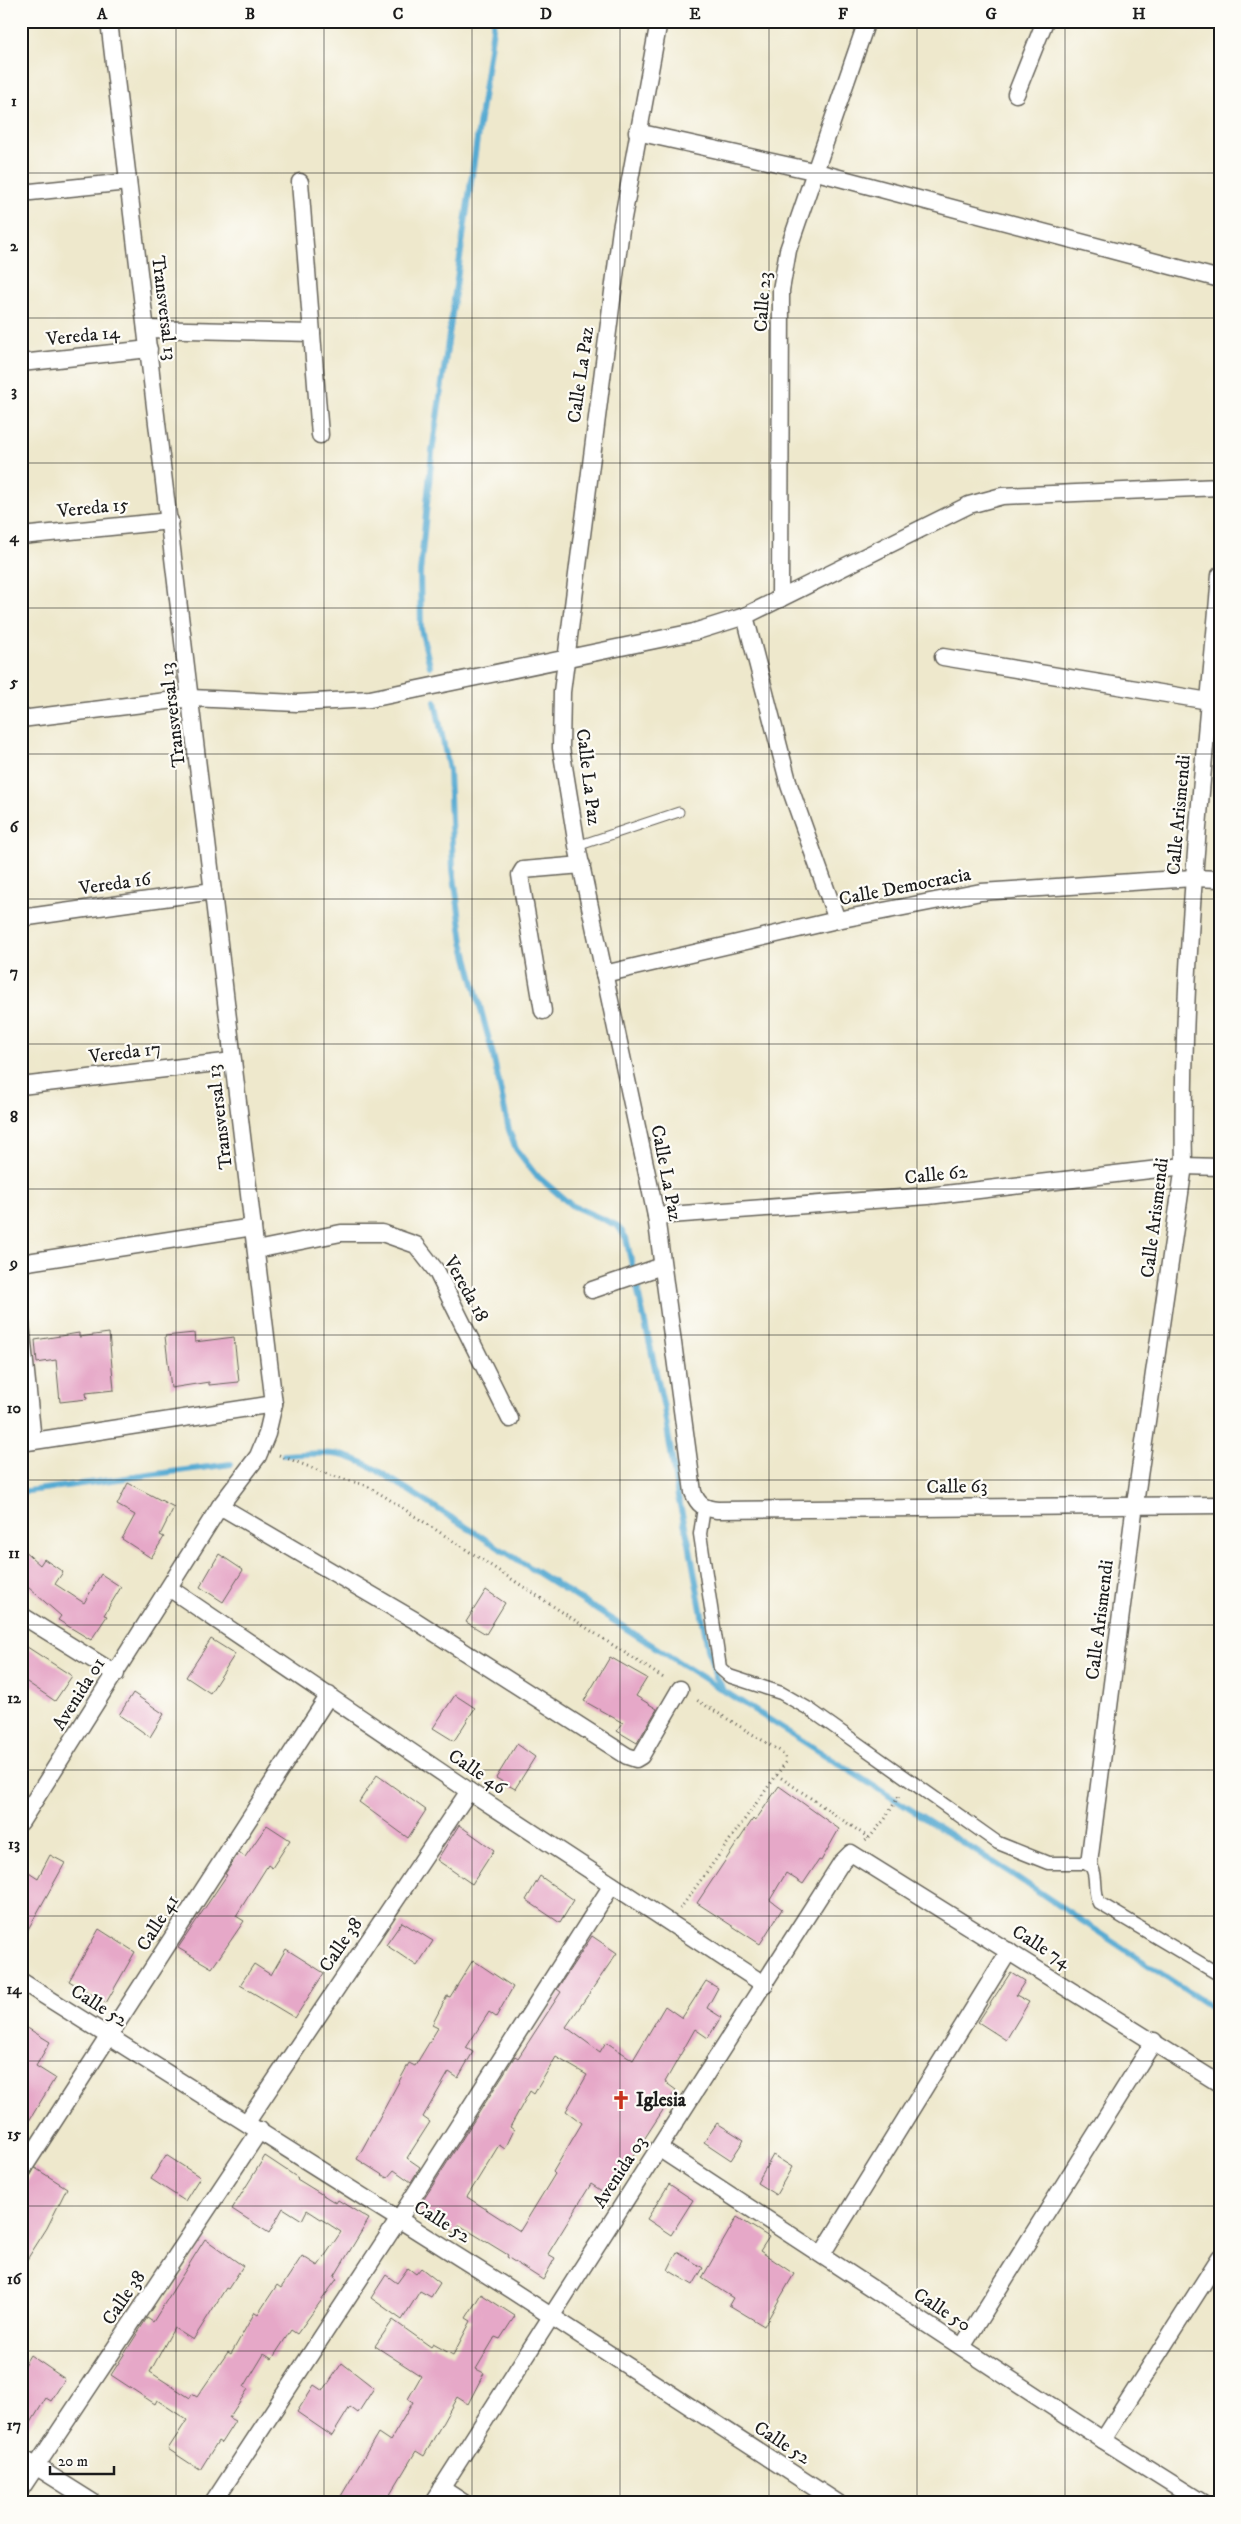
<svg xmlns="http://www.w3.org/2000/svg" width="1241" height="2524" font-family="'IM FELL DW Pica',serif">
<rect width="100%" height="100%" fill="#fdfcf7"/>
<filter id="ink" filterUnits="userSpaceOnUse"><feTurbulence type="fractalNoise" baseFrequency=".02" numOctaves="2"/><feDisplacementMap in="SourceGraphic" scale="10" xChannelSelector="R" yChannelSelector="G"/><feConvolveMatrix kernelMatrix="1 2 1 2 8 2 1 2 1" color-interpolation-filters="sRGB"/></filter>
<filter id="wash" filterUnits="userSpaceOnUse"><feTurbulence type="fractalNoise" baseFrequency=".0096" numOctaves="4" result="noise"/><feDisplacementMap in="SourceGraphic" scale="20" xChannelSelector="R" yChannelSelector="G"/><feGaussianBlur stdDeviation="1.12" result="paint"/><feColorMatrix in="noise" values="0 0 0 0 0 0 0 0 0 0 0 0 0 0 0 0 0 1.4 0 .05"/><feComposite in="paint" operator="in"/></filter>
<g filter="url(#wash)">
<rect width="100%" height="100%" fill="#eee8cc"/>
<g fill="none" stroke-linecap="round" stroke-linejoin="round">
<g stroke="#57aad2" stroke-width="6">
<path d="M430,666L421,629L420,573L432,453L494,21"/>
<path d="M435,701L449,770L453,869L463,942L493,1055L509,1130L516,1149L535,1174L571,1205L618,1226L626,1238L664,1408L678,1497L689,1543L708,1649L716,1677L723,1688"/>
<path d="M284,1455C323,1453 340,1449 375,1469L1012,1874L1220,2013"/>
<path d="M21,1492L231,1464"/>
</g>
</g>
<g id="blocks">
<g fill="#e6a8c8" fill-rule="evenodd">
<path d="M79,1333V1337L109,1333L114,1390L86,1393L87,1399L60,1402L56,1360L37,1363L35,1340Z"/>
<path d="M194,1333L195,1342L234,1337L239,1382L209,1385V1382L171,1388L165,1336Z"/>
<path d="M128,1483L174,1507L160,1535L164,1537L151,1558L122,1539L135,1515L117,1505Z"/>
<path d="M21,1548L40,1565L44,1559L63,1572L55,1584L84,1603L101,1574L121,1587L104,1615L107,1616L91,1640L58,1620L61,1616L21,1581Z"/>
<path d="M219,1554L243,1570L223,1602L200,1587Z"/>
<path d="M486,1590L505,1603L486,1634L466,1622Z"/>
<path d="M211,1639L235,1654L210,1693L186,1677Z"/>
<path d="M21,1643L72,1676L55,1701L21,1678Z"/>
<path d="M610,1657L647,1678L636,1696L657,1709L637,1743L617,1731L623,1723L584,1701Z"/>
<path d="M133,1693L164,1714L150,1737L119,1715Z"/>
<path d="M455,1695L475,1708L454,1741L433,1728Z"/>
<path d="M517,1744L535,1757L515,1789L496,1778Z"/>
<path d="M377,1775L426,1810L408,1838L359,1802Z"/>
<path d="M779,1786L839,1829L821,1861L819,1860L803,1884L786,1873L770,1900L782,1909L760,1944L697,1903L753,1819L755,1821Z"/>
<path d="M267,1825L290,1840L272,1868L268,1865L236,1916L244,1921L212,1968L178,1948L227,1875L225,1874L239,1852L245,1857Z"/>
<path d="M459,1825L494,1850L472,1884L437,1860Z"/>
<path d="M50,1855L65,1863L21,1942V1867L38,1878Z"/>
<path d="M540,1876L574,1900L560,1923L526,1900Z"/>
<path d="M402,1922L433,1941L417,1966L386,1945Z"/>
<path d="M99,1929L135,1952L106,2003L69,1981Z"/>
<path d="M592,1936L617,1953L566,2027L600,2052L606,2042L633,2060L665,2006L682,2018L706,1981L718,1988L707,2008L721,2017L708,2038L695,2029L665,2082L676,2090L608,2195L591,2184L548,2254L555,2258L543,2280L507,2257L508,2255L459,2225L454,2233L417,2210L515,2056L518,2058L561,1992L557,1989ZM556,2057L587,2075L566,2111L582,2123L553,2172L555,2174L520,2231L467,2197L499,2145L505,2149L514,2130L510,2127L530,2091L534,2094Z"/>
<path d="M286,1949L324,1973L295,2018L240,1985L254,1964L271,1975Z"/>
<path d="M473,1960L513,1987L496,2017L489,2012L466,2048L473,2052L458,2078L449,2072L423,2117L430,2122L407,2158L420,2167L411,2182L394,2170L387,2178L357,2159L409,2063L415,2066L438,2028L432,2025L447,1996L450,1997Z"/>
<path d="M1011,1972L1025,1981L1016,1995L1029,2002L1006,2040L978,2022Z"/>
<path d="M21,2024L50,2042L36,2066L55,2078L21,2134Z"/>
<path d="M717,2123L744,2140L731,2160L704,2142Z"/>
<path d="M166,2155L200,2177L185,2201L151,2179Z"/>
<path d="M773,2155L792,2167L776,2195L757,2183Z"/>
<path d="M265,2156L298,2178L297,2179L336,2203L338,2200L369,2219L334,2277L337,2279L297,2334L291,2330L272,2359L264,2354L244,2387L248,2389L229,2418L235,2421L221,2443L218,2441L200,2470L168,2449L187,2420L157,2400L155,2404L111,2375L147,2318L153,2322L205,2239L243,2266L228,2289L226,2288L193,2340L174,2328L150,2372L190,2398L192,2394L197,2397L228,2352L231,2354L255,2312L258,2314L277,2285L281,2288L302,2256L318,2266L341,2232L307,2210L302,2220L283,2208L269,2233L232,2209Z"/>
<path d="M35,2168L67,2188L47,2228L21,2269V2192Z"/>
<path d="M669,2184L693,2200L671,2235L647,2219Z"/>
<path d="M737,2217L769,2237L760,2251L794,2274L764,2326L729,2305L733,2298L702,2278Z"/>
<path d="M677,2252L703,2268L693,2285L668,2270Z"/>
<path d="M408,2268L416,2274L421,2268L440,2283L431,2297L420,2291L402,2320L371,2298L386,2275L397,2283Z"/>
<path d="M481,2294L515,2316L500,2339L495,2337L476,2369L484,2373L468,2404L457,2397L424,2456L416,2451L385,2503H337L378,2433L390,2441L413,2402L408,2399L421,2376L375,2346L393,2320L431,2347L433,2344L453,2355L471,2321L466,2318Z"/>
<path d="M30,2355L65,2379L51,2401L46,2398L21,2439V2370Z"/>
<path d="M342,2363L374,2388L358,2413L350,2407L332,2436L297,2412L314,2385L323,2391Z"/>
</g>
</g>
</g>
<g filter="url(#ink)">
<use href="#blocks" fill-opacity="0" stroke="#66635a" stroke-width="1"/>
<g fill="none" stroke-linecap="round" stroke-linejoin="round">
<g stroke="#66635a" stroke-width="11">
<path id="service" d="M577,846L679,812"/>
</g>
<g stroke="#66635a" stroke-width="15">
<path id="pedestrian" d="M704,1508L700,1534L720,1668L729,1676L781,1693L809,1709L998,1843L1048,1863H1089C1099,1875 1092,1890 1099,1903L1220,1975"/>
</g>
<g stroke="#66635a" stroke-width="19">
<g id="minor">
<path d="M659,21L621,229L562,692L561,748L577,846L656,1216L693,1492C698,1505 703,1508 717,1510L1220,1505"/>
<path d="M1016,94L1045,21"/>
<path d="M637,132L813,171L1220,279"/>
<path d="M300,182L320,435"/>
<path d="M21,193L128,182"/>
<path d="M146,329L312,333"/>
<path d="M21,363L149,349"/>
<path d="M21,536L170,521"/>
<path d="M780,599L781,290L788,250L867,21"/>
<path d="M745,616L789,785L837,920"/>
<path d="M943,657L1209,701"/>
<path d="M21,719L191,698L297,703L370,699L694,632L745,616L969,505L1002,496L1220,487"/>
<path d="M21,918L213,891"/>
<path d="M604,974L837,920L981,892L1193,878L1220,879"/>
<path d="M543,1011L520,875L523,870L582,865"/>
<path d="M21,1086L233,1061"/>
<path d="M656,1216L928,1196L1184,1166L1220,1167"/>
<path d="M256,1250L341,1233H382L416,1245L437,1272L510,1419"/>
<path d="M21,1263L253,1227"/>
<path d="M592,1290L662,1266"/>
<path d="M21,1324L33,1441"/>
<path d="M21,1443L274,1404"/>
<path d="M220,1506L416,1621L627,1756L636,1759L641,1756L680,1689"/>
<path d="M169,1588L469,1791L765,1985"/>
<path d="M21,1615L116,1674"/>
<path d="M21,1822L220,1506L258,1456L267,1434L274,1404L109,21"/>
<path d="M1089,1863L1135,1504L1184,1166C1180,968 1204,772 1220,575"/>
<path d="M21,1981L511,2290L838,2503"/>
<path d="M247,2122L469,1791"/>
<path d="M660,2149L1103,2440L1203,2503"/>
<path d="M21,2172L329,1695"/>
<path d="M822,2254L1009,1951"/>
<path d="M962,2347L1154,2041"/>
<path d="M1103,2440L1220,2257"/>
<path d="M21,2457L94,2503"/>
<path d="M441,2488L464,2503"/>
<path d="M21,2489L260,2130"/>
<path d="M213,2503L399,2219L612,1885"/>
<path d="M432,2503L841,1863L851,1853L1220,2084"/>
</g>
</g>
<g stroke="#66635a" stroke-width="3" stroke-dasharray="1 4" stroke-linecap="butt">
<path d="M279,1455L330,1475L365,1485L384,1496L665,1679"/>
<path d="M777,1775L869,1838L865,1841"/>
<path d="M869,1838L885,1819L900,1794"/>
<path d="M680,1909L786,1762L785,1757L780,1751L695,1699"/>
</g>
<use href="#service" stroke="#fff" stroke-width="9"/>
<use href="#pedestrian" stroke="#fff" stroke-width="12"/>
<use href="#minor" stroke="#fff" stroke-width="16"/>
</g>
</g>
<path fill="none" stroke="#1c1c1c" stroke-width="1" stroke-opacity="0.55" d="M176,21V2503M324,21V2503M472,21V2503M620,21V2503M769,21V2503M917,21V2503M1065,21V2503M21,173H1220M21,318H1220M21,463H1220M21,608H1220M21,754H1220M21,899H1220M21,1044H1220M21,1189H1220M21,1335H1220M21,1480H1220M21,1625H1220M21,1770H1220M21,1916H1220M21,2061H1220M21,2206H1220M21,2351H1220"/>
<defs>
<g id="church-bare" transform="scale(1.5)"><path d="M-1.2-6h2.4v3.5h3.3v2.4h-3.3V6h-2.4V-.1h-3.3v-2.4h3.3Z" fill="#c8321e" stroke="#fdfcf7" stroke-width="2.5" paint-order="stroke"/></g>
</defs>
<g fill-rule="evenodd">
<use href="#church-bare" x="621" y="2100"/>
</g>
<g text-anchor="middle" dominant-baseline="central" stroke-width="4.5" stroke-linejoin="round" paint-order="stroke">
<g font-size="19" fill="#1c1c1c" stroke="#fdfcf7">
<text transform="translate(763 302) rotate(-86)">Calle 23</text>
<text transform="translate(164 308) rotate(83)">Transversal 13</text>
<text transform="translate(83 336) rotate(-6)">Vereda 14</text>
<text transform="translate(581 375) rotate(-82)">Calle La Paz</text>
<text transform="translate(93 508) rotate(-6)">Vereda 15</text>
<text transform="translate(173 715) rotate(-97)">Transversal 13</text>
<text transform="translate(588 777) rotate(83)">Calle La Paz</text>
<text transform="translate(1179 815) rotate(-85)">Calle Arismendi</text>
<text transform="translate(115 884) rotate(-8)">Vereda 16</text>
<text transform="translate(905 887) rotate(-11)">Calle Democracia</text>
<text transform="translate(125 1053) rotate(-7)">Vereda 17</text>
<text transform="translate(220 1117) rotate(-97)">Transversal 13</text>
<text transform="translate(666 1173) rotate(79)">Calle La Paz</text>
<text transform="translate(936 1175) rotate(-6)">Calle 62</text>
<text transform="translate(1155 1218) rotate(-83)">Calle Arismendi</text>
<text transform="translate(466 1289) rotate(61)">Vereda 18</text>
<text transform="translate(957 1487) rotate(-1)">Calle 63</text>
<text transform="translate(1100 1620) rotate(-83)">Calle Arismendi</text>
<text transform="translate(79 1694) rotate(-58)">Avenida 01</text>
<text transform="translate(477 1772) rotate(34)">Calle 46</text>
<text transform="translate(158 1923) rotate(-58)">Calle 41</text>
<text transform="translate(341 1945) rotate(-56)">Calle 38</text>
<text transform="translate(1041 1947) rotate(32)">Calle 74</text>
<text transform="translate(99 2006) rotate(32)">Calle 52</text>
<text transform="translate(620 2172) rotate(-57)">Avenida 03</text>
<text transform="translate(442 2222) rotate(32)">Calle 52</text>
<text transform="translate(124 2298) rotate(-56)">Calle 38</text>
<text transform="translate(942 2310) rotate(33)">Calle 50</text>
<text transform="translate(782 2443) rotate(33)">Calle 52</text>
</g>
<g font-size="19" font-weight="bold" fill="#1c1c1c" stroke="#fdfcf7" text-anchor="start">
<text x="636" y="2100">Iglesia</text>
</g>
</g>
<rect width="1241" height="2524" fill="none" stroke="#fdfcf7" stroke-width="55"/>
<path d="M50 2466v8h64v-8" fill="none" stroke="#1c1c1c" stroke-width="2.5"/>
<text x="58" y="2466" font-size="15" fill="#1c1c1c" stroke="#fdfcf7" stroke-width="4" paint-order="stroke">20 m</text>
<rect x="28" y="28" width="1186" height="2468" fill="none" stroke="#1c1c1c" stroke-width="2"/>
<g font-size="16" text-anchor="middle" font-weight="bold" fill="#1c1c1c">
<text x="102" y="19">A</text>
<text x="250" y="19">B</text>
<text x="398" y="19">C</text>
<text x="546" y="19">D</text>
<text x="695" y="19">E</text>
<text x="843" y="19">F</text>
<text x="991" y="19">G</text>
<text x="1139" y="19">H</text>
<text x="14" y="106">1</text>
<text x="14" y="251">2</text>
<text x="14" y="396">3</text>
<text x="14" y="542">4</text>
<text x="14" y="687">5</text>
<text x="14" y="832">6</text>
<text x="14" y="977">7</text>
<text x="14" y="1122">8</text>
<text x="14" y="1268">9</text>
<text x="14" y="1413">10</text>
<text x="14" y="1558">11</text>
<text x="14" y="1703">12</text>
<text x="14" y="1849">13</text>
<text x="14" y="1994">14</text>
<text x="14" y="2139">15</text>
<text x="14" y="2284">16</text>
<text x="14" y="2430">17</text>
</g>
</svg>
